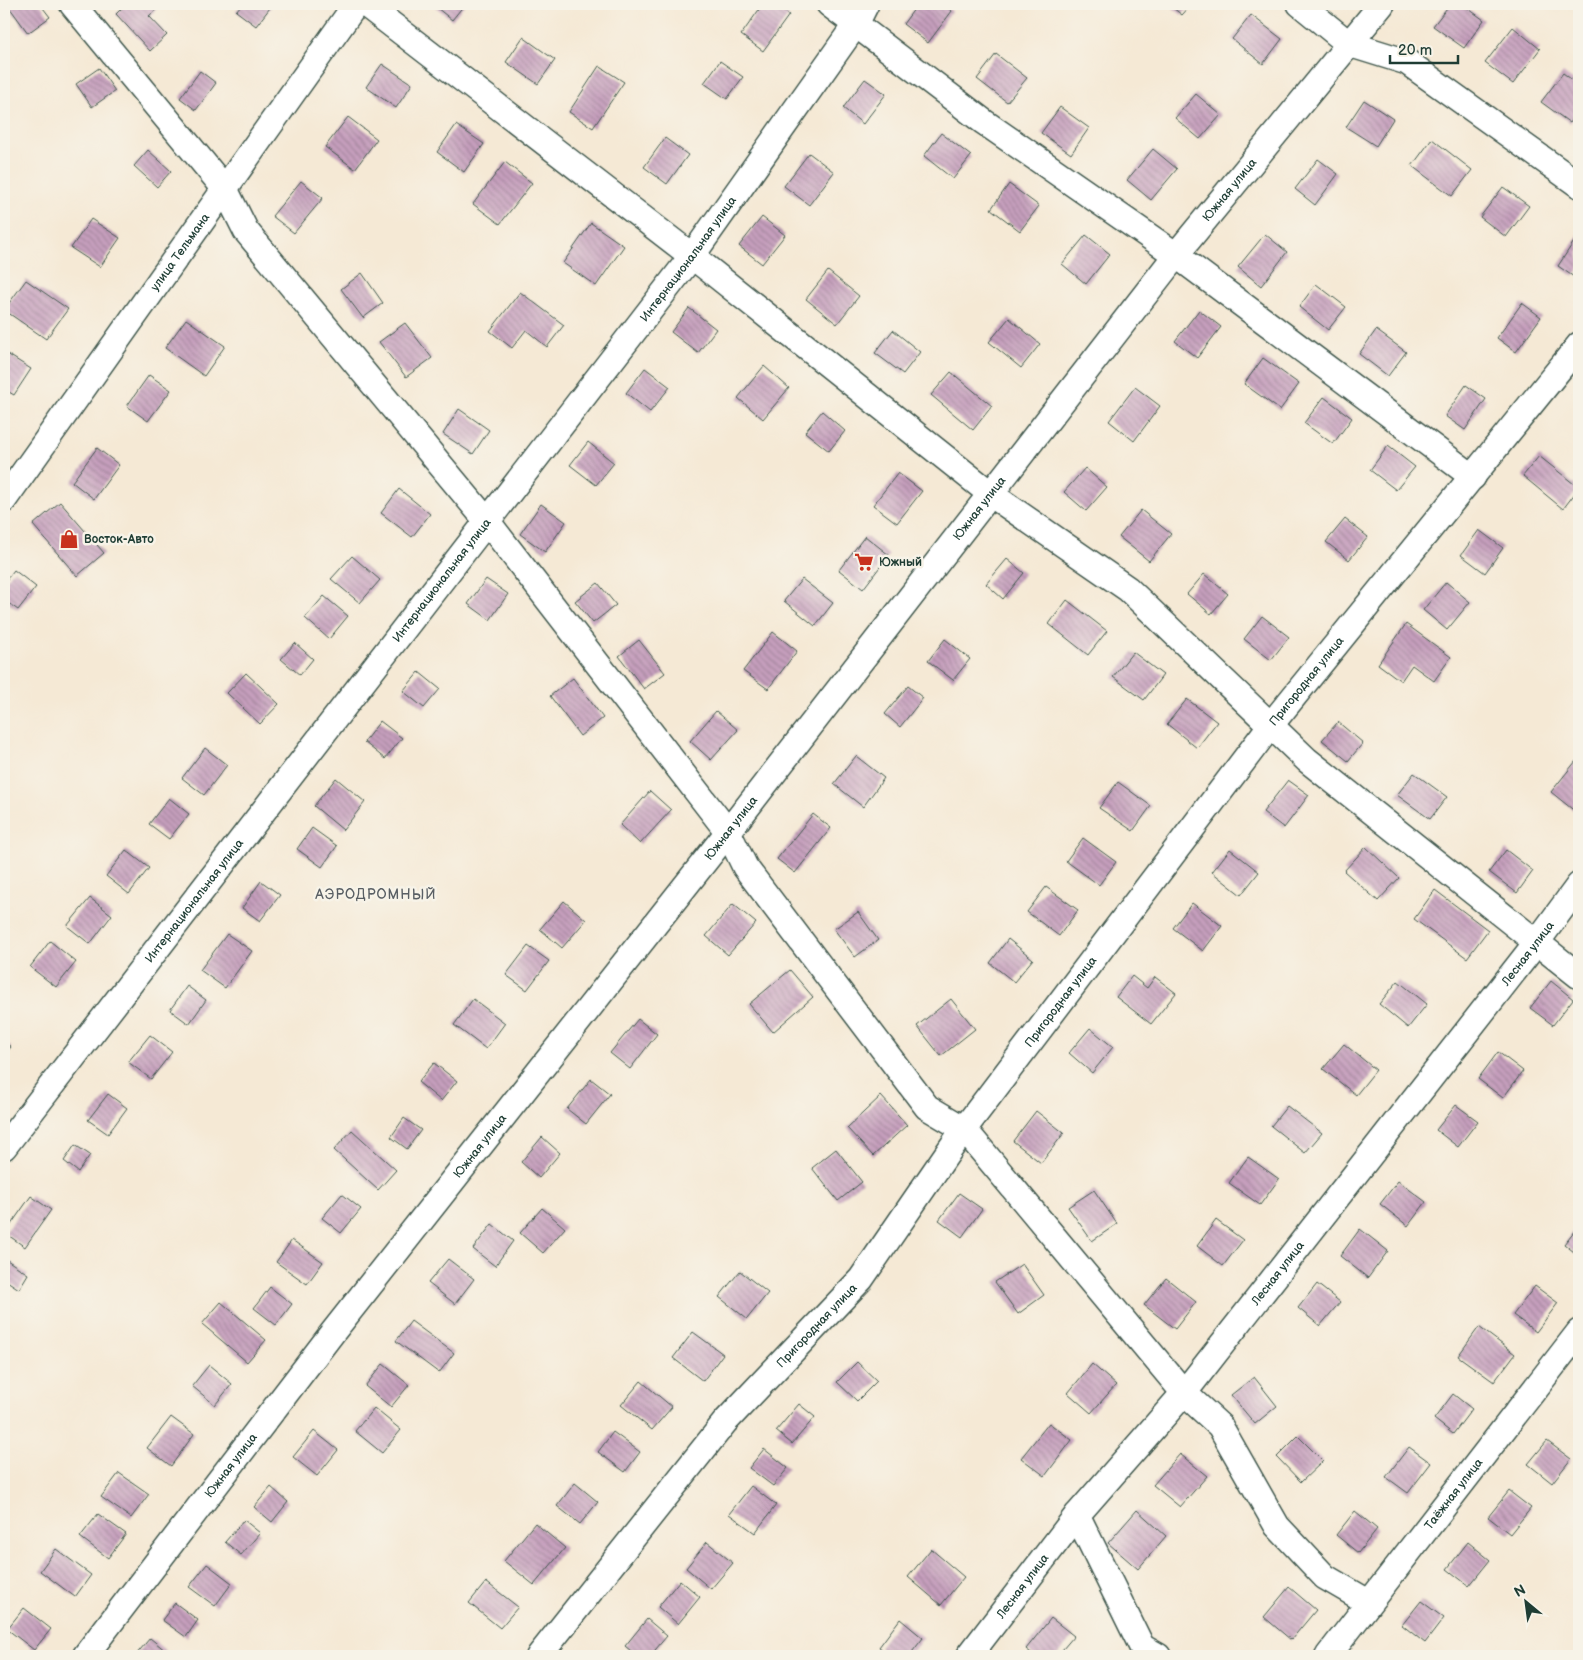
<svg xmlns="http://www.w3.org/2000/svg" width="1583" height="1660" font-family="'Balsamiq Sans',sans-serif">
<defs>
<pattern id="building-back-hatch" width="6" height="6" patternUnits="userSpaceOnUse" patternTransform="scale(1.25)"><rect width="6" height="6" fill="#c69fbd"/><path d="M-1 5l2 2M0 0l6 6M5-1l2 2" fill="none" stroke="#a0839a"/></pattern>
</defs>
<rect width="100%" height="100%" fill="#f7f3e8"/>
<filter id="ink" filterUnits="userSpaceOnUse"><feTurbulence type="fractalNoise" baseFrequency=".02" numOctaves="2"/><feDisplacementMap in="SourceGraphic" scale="10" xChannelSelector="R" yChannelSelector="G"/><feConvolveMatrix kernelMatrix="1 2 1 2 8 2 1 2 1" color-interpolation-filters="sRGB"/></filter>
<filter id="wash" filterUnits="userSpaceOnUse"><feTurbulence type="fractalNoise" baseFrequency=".0096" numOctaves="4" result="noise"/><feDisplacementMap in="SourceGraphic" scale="20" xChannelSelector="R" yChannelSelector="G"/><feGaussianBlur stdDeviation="1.12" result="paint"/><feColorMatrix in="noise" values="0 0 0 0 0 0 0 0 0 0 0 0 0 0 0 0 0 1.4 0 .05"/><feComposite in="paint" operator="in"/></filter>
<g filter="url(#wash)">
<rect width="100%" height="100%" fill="#f5e9d5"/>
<g id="blocks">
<g fill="url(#building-back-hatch)">
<path d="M7,4H40L50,17L28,33Z"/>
<path d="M126,4H162L149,16L167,35L150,51L116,14Z"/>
<path d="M242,4H273L256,26L236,11Z"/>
<path d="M432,4H465L452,20Z"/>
<path d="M763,4H773L789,15L763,51L741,35Z"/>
<path d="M918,4H942L952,11L928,43L903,24Z"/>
<path d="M1168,4H1192L1182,15Z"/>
<path d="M1450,4H1462L1484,20L1464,48L1433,26Z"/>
<path d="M1251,15L1282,39L1263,64L1232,39Z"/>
<path d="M1513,27L1540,49L1513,84L1485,63Z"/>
<path d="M523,37L555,60L538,84L506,62Z"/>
<path d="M996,54L1027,78L1007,102L977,79Z"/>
<path d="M720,61L743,77L727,99L704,83Z"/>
<path d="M382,64L412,84L396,108L366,87Z"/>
<path d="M599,66L624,82L593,128L569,112Z"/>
<path d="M99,68L115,91L92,107L76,84Z"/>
<path d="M200,71L216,83L196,110L180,98Z"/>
<path d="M1563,73L1579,85V111L1570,123L1541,102Z"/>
<path d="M865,79L886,94L863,124L843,108Z"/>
<path d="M1196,94L1221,115L1200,139L1175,118Z"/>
<path d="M1364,100L1393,119L1376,146L1346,127Z"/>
<path d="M1060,107L1089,128L1071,154L1041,133Z"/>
<path d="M348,117L377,139L355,169L325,147Z"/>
<path d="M456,125L484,144L464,172L437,152Z"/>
<path d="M941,133L971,156L953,179L924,156Z"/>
<path d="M665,138L688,155L667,184L644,167Z"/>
<path d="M1432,139L1472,170L1452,196L1412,166Z"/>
<path d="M1153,149L1177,169L1151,200L1127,180Z"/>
<path d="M148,150L171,171L157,187L134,166Z"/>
<path d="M809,153L834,172L809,205L784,186Z"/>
<path d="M1318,159L1338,174L1315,205L1295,189Z"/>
<path d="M505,162L532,183L500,224L473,204Z"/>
<path d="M301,181L323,198L294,233L272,216Z"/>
<path d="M1009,184L1039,206L1020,231L991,209Z"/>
<path d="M1503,187L1529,206L1506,237L1480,217Z"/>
<path d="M762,217L785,235L762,264L739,246Z"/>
<path d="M91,219L120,238L100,267L71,248Z"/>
<path d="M591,223L624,246L596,286L563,263Z"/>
<path d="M1265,234L1287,252L1261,286L1238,267Z"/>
<path d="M1579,234V269L1574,277L1558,266Z"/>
<path d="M1086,235L1110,254L1086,284L1062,264Z"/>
<path d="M828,271L859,296L837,324L806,299Z"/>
<path d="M362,273L383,303L363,318L341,289Z"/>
<path d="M26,280L68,309L46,339L4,310Z"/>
<path d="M1316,284L1346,307L1328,330L1299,307Z"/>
<path d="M520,292L564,325L547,347L526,330L512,348L490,331Z"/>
<path d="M1522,303L1541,317L1516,352L1497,338Z"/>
<path d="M689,308L716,329L698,353L671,332Z"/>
<path d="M1199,310L1221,327L1197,358L1175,341Z"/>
<path d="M1009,318L1040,344L1021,368L989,342Z"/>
<path d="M186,319L225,346L204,376L165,348Z"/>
<path d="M405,323L432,358L406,377L379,342Z"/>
<path d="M893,330L920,352L903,374L875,353Z"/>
<path d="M1376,330L1406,352L1388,376L1359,354Z"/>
<path d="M4,352L31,369L14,395L4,389Z"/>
<path d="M1263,358L1299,384L1280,410L1244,384Z"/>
<path d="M764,366L789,388L763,419L738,398Z"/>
<path d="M645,368L670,387L650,412L626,393Z"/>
<path d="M951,372L992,406L973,430L931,395Z"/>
<path d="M149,375L171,390L148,421L127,406Z"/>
<path d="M1466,385L1486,399L1465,430L1445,416Z"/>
<path d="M1135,387L1160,406L1134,441L1109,421Z"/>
<path d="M1324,397L1352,418L1333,444L1304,423Z"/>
<path d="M459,409L489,430L473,454L443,434Z"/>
<path d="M822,411L845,431L829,451L805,432Z"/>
<path d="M588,442L614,463L596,485L570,465Z"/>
<path d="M1388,446L1415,467L1396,490L1370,470Z"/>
<path d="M97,448L119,465L94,499L72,482Z"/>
<path d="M1539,456L1579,488L1563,509L1523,476Z"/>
<path d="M1085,468L1107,487L1086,511L1064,492Z"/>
<path d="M898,473L922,491L897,523L873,505Z"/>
<path d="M399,489L430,514L412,537L381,513Z"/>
<path d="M60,502L104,553L77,576L33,525Z"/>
<path d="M541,504L566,522L545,552L520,534Z"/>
<path d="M1141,510L1171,534L1149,561L1119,537Z"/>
<path d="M1345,519L1368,537L1349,560L1326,542Z"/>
<path d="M1479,530L1503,548L1485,573L1461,555Z"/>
<path d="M865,536L889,555L863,589L839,570Z"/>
<path d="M352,556L380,580L360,603L331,579Z"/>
<path d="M1007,559L1024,573L1003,599L986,584Z"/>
<path d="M14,570L36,587L18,610L4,600V583Z"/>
<path d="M1204,574L1228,594L1211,614L1187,594Z"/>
<path d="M486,579L508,594L490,620L468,604Z"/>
<path d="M802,579L833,603L815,626L784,601Z"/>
<path d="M1446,582L1470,602L1447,630L1423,610Z"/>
<path d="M598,583L616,605L593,623L575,601Z"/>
<path d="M324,596L348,616L329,639L305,618Z"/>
<path d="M1067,600L1107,631L1088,655L1049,624Z"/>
<path d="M1262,616L1289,637L1271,660L1244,639Z"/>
<path d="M1406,624L1451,657L1434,681L1412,665L1401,681L1378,664Z"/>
<path d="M773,632L797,651L768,689L743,671Z"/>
<path d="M945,639L970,659L953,680L928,661Z"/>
<path d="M639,640L665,673L644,689L619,656Z"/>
<path d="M295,643L313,659L300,675L281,659Z"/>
<path d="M1133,652L1163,675L1144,700L1113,677Z"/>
<path d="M419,672L440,689L424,708L403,691Z"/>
<path d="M246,673L279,704L260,724L227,693Z"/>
<path d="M573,678L603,718L580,736L550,696Z"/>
<path d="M908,686L923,698L900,727L885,714Z"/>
<path d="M1187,699L1217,722L1197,748L1167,724Z"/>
<path d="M716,711L738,730L711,760L690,741Z"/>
<path d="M380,721L402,738L385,759L364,742Z"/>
<path d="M1338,722L1363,743L1348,761L1322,740Z"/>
<path d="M205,748L227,765L204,795L182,778Z"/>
<path d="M856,756L884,778L863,807L834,784Z"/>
<path d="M1576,761L1579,765V810L1577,813L1551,792Z"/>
<path d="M1414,773L1447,797L1430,819L1397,795Z"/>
<path d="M336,778L365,802L343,830L314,806Z"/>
<path d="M1288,780L1309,795L1284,828L1263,812Z"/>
<path d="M1118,782L1151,806L1133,831L1099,808Z"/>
<path d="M650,791L671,810L640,844L620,825Z"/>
<path d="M169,798L189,814L169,839L149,824Z"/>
<path d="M813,814L831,828L795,873L777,859Z"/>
<path d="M312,828L337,846L322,867L297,849Z"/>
<path d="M1083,838L1116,862L1099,885L1066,861Z"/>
<path d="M1366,847L1399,878L1378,901L1344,871Z"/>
<path d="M1230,849L1259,872L1241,895L1212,872Z"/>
<path d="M126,850L149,868L129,894L106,876Z"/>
<path d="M1506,850L1533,871L1517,893L1489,872Z"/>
<path d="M261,881L280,895L260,921L242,908Z"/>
<path d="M1046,887L1078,910L1059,936L1027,912Z"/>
<path d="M1435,890L1488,930L1467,958L1414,919Z"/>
<path d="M90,898L112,915L90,944L67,926Z"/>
<path d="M564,901L586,920L562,948L540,929Z"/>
<path d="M1192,903L1222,926L1203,951L1173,928Z"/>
<path d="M733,904L756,923L728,955L706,936Z"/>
<path d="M858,912L878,940L855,957L834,929Z"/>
<path d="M227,934L252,951L225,988L200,970Z"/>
<path d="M1008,939L1033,959L1014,982L990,963Z"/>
<path d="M50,941L76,962L56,987L30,967Z"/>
<path d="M528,946L549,961L527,990L506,975Z"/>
<path d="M790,970L813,997L773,1032L749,1004Z"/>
<path d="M1132,976L1147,988L1155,977L1176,993L1151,1024L1116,997Z"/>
<path d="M1398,981L1427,1004L1408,1028L1379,1004Z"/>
<path d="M1551,981L1573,999L1553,1025L1530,1008Z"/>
<path d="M187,986L206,1000L189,1024L170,1010Z"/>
<path d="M473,999L505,1023L486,1049L454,1025Z"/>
<path d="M951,999L975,1029L941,1056L917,1026Z"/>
<path d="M638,1019L657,1034L630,1069L610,1053Z"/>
<path d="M1090,1028L1113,1047L1092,1073L1069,1053Z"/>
<path d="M150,1035L172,1052L151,1079L128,1062Z"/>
<path d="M4,1041L11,1047L4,1055Z"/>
<path d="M1344,1044L1376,1070L1356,1095L1323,1069Z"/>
<path d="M1498,1052L1523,1071L1503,1098L1478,1079Z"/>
<path d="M434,1063L457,1081L441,1101L418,1082Z"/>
<path d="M591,1079L610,1094L586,1124L567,1109Z"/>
<path d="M108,1094L127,1108L108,1134L88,1120Z"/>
<path d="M881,1096L907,1125L873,1156L847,1128Z"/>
<path d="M1456,1105L1478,1121L1458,1147L1436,1130Z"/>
<path d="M1287,1106L1322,1133L1305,1153L1271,1126Z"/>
<path d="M1036,1111L1064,1133L1041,1163L1013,1141Z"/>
<path d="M404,1118L421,1130L407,1149L391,1137Z"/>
<path d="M352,1130L396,1170L378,1190L334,1150Z"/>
<path d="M542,1137L560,1153L539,1178L521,1162Z"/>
<path d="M75,1145L90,1155L78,1172L64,1161Z"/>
<path d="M836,1149L862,1182L838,1201L812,1168Z"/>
<path d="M1248,1157L1279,1179L1260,1205L1229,1183Z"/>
<path d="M1398,1181L1426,1202L1408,1226L1380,1204Z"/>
<path d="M1094,1190L1117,1224L1092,1241L1068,1207Z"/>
<path d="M959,1193L982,1209L962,1237L939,1220Z"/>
<path d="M342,1194L361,1209L341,1233L322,1218Z"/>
<path d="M31,1196L51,1210L25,1247L5,1233Z"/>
<path d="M542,1208L565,1228L543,1253L520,1233Z"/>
<path d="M1216,1220L1243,1240L1223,1266L1197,1246Z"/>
<path d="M492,1224L513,1241L495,1266L473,1249Z"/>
<path d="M1579,1225V1256L1564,1244Z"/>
<path d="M1360,1229L1388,1251L1368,1278L1340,1256Z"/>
<path d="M292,1240L323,1262L307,1284L276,1262Z"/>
<path d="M4,1258L28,1274L19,1289L4,1279Z"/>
<path d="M448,1259L474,1279L455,1304L428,1283Z"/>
<path d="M1022,1264L1044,1295L1018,1314L995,1282Z"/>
<path d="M740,1271L768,1293L747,1319L719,1297Z"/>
<path d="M1166,1278L1196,1302L1175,1329L1144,1305Z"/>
<path d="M1317,1284L1340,1302L1320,1326L1298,1308Z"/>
<path d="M1535,1286L1558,1303L1536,1332L1513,1315Z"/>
<path d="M270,1287L292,1304L276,1325L254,1308Z"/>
<path d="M221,1302L266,1340L247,1362L202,1324Z"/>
<path d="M411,1321L454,1353L439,1373L396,1341Z"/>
<path d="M1479,1327L1515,1354L1494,1382L1458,1356Z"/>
<path d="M693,1332L723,1354L703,1381L673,1358Z"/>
<path d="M857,1362L877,1381L857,1401L837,1382Z"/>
<path d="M383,1364L409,1385L391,1407L365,1386Z"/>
<path d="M1092,1364L1116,1385L1091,1413L1068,1393Z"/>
<path d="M209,1365L232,1384L215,1405L192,1386Z"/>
<path d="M1254,1377L1277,1406L1255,1424L1231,1395Z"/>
<path d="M641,1381L672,1407L652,1430L621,1405Z"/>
<path d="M1453,1394L1472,1409L1453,1434L1434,1419Z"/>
<path d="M799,1404L815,1417L792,1444L776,1431Z"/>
<path d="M374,1408L401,1430L382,1453L355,1431Z"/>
<path d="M171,1417L194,1434L171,1466L147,1448Z"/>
<path d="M1049,1423L1072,1440L1045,1476L1021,1458Z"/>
<path d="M314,1431L338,1450L317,1476L293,1457Z"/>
<path d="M613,1432L640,1452L625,1472L598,1452Z"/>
<path d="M1298,1436L1323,1461L1301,1482L1277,1457Z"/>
<path d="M1547,1441L1571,1459L1552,1483L1528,1464Z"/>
<path d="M1409,1447L1431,1463L1408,1493L1386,1477Z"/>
<path d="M764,1449L788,1468L773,1486L749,1468Z"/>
<path d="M1180,1454L1207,1476L1180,1507L1153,1485Z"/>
<path d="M119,1473L149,1494L131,1518L101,1497Z"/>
<path d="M575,1483L598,1502L580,1524L557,1506Z"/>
<path d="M751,1486L776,1505L755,1533L729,1514Z"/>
<path d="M271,1487L288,1502L272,1522L254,1507Z"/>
<path d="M1509,1491L1531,1508L1510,1534L1488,1517Z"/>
<path d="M1137,1510L1166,1536L1138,1569L1108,1543Z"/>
<path d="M1355,1511L1377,1529L1358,1553L1336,1535Z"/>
<path d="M98,1514L126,1534L108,1558L80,1537Z"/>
<path d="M244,1520L260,1533L241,1555L225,1542Z"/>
<path d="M535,1523L565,1548L534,1585L504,1561Z"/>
<path d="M707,1542L733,1563L711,1589L686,1568Z"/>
<path d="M1468,1542L1490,1560L1469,1586L1447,1569Z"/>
<path d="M56,1549L91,1575L75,1597L40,1571Z"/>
<path d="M931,1549L964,1577L941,1605L908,1577Z"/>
<path d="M207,1564L232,1583L215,1606L189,1587Z"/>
<path d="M680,1580L700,1597L678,1624L658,1607Z"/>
<path d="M486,1582L518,1607L500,1628L469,1603Z"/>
<path d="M1289,1587L1316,1610L1291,1640L1264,1617Z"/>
<path d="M1421,1601L1444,1618L1425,1643L1402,1625Z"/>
<path d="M175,1603L198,1620L186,1637L162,1620Z"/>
<path d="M24,1608L51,1629L34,1650L7,1629Z"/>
<path d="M1051,1618L1074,1636L1057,1656H1035L1026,1649Z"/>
<path d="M647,1619L667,1636L650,1656H637L625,1646Z"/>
<path d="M900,1619L923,1638L909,1656H891L879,1647Z"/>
<path d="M150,1638L166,1651L161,1656H135Z"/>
</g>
</g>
</g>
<g filter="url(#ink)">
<use href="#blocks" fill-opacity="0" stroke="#3f574c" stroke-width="1"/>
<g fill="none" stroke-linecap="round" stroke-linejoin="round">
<g stroke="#3f574c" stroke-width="28">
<g id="street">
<path d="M72,4L225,189L246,231L487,521L728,832L745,867L927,1107L964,1129L1184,1393L1220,1426L1277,1526L1325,1577L1368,1602"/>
<path d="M365,4L692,256L992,495L1128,589L1307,760L1579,976"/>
<path d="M829,4L984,122L1176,255L1473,477"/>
<path d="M1300,4L1349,44L1407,62L1579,185"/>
<path id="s1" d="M4,500L356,4"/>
<path id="s2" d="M4,1147L692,256L856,24L866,4"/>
<path d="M1077,1515L1142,1647L1158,1656"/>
<path id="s3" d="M85,1656L333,1332L728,832L1176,255L1382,4"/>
<path id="s4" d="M539,1656L725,1422L861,1279L964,1129L1270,726L1579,345"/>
<path id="s5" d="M969,1656L1077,1515L1184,1393L1537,942L1579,885"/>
<path id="s6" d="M1328,1656L1579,1332"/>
</g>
</g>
<use href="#street" stroke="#fff" stroke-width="25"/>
</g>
</g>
<defs>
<g id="shop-bare" transform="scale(1.5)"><path d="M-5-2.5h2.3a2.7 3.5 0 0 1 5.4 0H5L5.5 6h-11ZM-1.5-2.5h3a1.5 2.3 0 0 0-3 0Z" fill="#c8321e" stroke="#f7f3e8" stroke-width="2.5" paint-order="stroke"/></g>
<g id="supermarket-bare" transform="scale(1.5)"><path d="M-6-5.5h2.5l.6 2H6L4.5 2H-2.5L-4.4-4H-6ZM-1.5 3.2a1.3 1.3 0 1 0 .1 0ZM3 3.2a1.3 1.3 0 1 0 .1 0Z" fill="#c8321e" stroke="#f7f3e8" stroke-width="2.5" paint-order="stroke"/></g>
</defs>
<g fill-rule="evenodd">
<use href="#shop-bare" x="69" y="539"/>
<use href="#supermarket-bare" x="864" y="562"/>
</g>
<g text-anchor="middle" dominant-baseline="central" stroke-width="5" stroke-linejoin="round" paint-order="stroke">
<g font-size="12" fill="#1f3d34" stroke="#f7f3e8">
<text stroke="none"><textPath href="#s3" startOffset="1860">Южная улица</textPath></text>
<text stroke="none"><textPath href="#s1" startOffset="304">улица Тельмана</textPath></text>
<text stroke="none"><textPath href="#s2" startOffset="1121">Интернациональная улица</textPath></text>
<text stroke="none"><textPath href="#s3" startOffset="1455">Южная улица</textPath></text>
<text stroke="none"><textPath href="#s2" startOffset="716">Интернациональная улица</textPath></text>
<text stroke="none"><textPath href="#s4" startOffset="1242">Пригородная улица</textPath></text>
<text stroke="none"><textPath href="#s3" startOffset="1050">Южная улица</textPath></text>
<text stroke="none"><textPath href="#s2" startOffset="311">Интернациональная улица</textPath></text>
<text stroke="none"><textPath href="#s5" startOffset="898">Лесная улица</textPath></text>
<text stroke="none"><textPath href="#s4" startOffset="838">Пригородная улица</textPath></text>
<text stroke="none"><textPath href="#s3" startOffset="645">Южная улица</textPath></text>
<text stroke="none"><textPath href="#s5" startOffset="492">Лесная улица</textPath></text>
<text stroke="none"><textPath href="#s4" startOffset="432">Пригородная улица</textPath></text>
<text stroke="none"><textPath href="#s3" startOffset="240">Южная улица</textPath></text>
<text stroke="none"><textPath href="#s6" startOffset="205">Таёжная улица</textPath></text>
<text stroke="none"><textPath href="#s5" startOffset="88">Лесная улица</textPath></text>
</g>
<g font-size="12" font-weight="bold" fill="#1f3d34" stroke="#f7f3e8" text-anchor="start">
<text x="84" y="539">Восток-Авто</text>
<text x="879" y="562">Южный</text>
</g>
<g font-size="14" letter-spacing="1" fill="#595f64" stroke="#f7f3e8">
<text x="376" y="894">АЭРОДРОМНЫЙ</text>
</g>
</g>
<rect width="1583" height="1660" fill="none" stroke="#f7f3e8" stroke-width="20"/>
<g transform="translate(1526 1602) rotate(331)" stroke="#f7f3e8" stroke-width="4" paint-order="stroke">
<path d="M0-4L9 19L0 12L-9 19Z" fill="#1f3d34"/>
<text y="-8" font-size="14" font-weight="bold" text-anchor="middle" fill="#1f3d34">N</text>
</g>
<path d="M1390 55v8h68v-8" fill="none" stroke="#1f3d34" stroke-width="2.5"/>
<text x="1398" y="55" font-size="15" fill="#1f3d34" stroke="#f7f3e8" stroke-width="4" paint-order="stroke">20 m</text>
</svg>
